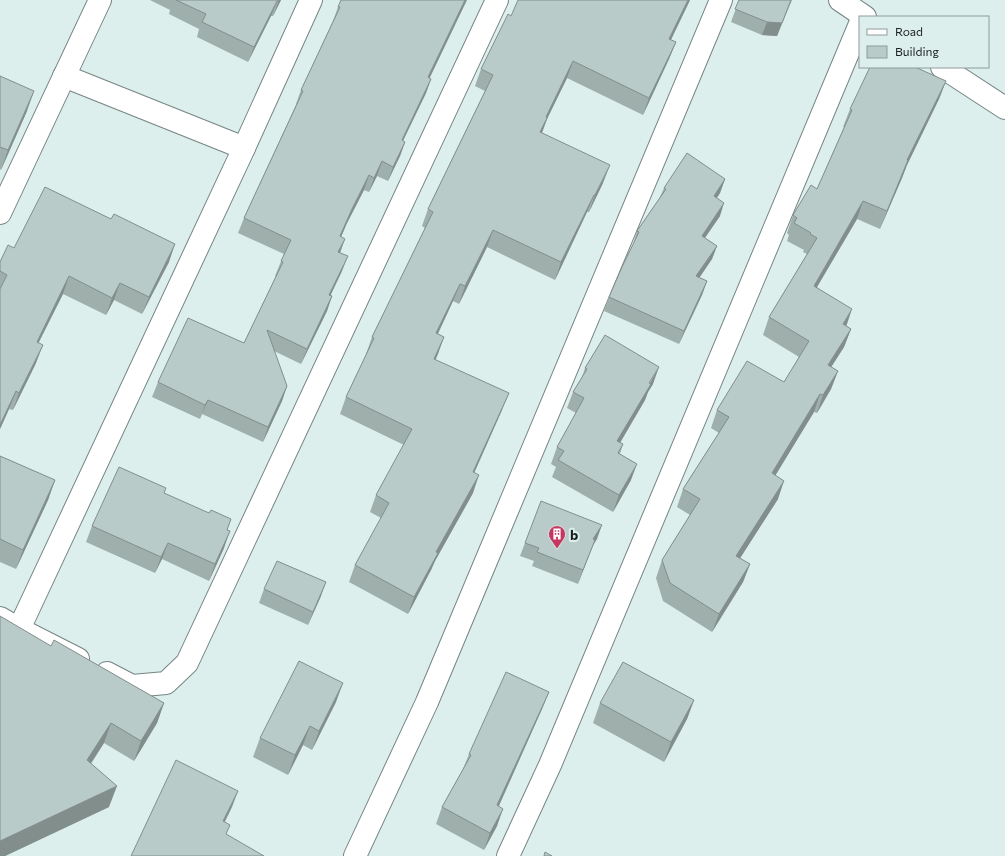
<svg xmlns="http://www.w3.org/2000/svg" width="1005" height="856" font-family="Commissioner,sans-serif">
<rect width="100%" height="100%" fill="#ddefed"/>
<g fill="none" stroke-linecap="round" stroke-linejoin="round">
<g stroke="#758583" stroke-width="24">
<g id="street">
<path d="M840,0L865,17"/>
<path d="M942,67L1005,108"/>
<path d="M64,76L244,148"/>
<path d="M0,213L100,0"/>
<path d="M0,618L19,629L78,659"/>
<path d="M19,629L244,148L311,0"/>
<path d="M107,673L132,686L166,683L187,663L497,0"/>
<path d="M355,856L427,702L721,0"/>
<path d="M508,856L550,765L860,24"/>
</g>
</g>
<use href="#street" stroke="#fff" stroke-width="22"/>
</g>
<g fill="#9fafac">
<path d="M150,0H281L273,16H271L248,62L197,37L199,29L169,14L170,10Z"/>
<path d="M341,0L431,79L426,93L403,141L405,142L400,156L388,181L377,176L369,192L364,190L347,223L341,237L340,253L342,271L330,296H332L327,311L301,364L274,351L287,386L282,401L263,442L202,414L200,419L152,397L158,382L244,343L276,276H275L284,254L238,233L244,218L296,105V104L301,90L333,21L338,7Z"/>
<path d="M690,0L671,40L676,42L669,59L643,115L567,78L547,119L542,133L603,183L589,212H587L555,280L487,247L459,304L453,301L438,334L444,337L435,360L502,410L474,473L473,493L435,561L431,570L408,614L349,582L355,565L381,518L370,512L376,495L404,445L340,414L346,397L366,355V354L372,337L425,228L422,226L428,209L485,91L475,86L481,69L511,16Z"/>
<path d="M739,0H792L777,36L762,35L731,22Z"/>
<path d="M0,76L27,111L1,170L0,169Z"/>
<path d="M946,81L939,99L907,165L902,178L880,229L857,219L817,287L846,326L851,329L844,347L831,367L838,371L831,389L817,413L814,412L775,475L778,499L740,558L750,564L743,582L712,632L663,601L656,578L662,560L690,515L677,507L683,489L719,433L711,428L717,410L784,382L799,357L763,335L769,317L807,254L803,252L804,250L787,241L789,235L787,233L793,215L817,189L844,127H843L850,109Z"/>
<path d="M725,179L720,193L717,198L720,216L705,238L717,246L712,259L699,278L707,281L702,295L679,344L604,311L609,297L633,245L637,231L659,199L664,188Z"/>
<path d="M14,248L169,262L142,314L114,300L106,315L63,294L38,343L36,363L13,410L9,409L0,429V262Z"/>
<path d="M585,368L653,384L648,392L645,400L620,443L623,444L620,454L631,480L613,512L552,477L556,467L551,464L557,447L576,413L567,408L573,392L581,380Z"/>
<path d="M0,456L55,480L48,500L16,569L0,562Z"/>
<path d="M164,493L227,530L224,548L209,581L162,559L155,573L86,542L92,526Z"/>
<path d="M597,539L593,545L578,584L532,566L534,561L520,556L525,543Z"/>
<path d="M264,589L321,596L308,625L259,603Z"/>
<path d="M51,646L164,703L157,723L134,761L104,743L91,764L109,807L5,856Z"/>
<path d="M549,692L542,709L499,806L497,826L484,850L436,824L442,807L463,769L469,754Z"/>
<path d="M694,700L687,719L664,762L593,723L600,703Z"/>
<path d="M336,702L312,750L303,745L288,775L253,757L260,738Z"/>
</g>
<g fill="#828e8c">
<path d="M279,0H281L273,16Z"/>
<path d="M465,0H467L423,92L428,77Z"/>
<path d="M688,0H690L663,56L669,39Z"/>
<path d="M791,0L777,36L762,35L767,22Z"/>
<path d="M277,1L271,16L248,62L254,47Z"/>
<path d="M676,42L669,59L643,115L649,98Z"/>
<path d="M573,61L567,78L547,119L541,135L534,149L546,117Z"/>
<path d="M431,79L426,93L396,155L402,140Z"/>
<path d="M946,81L939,99L907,165L902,178L880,229L907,160Z"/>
<path d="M34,91L27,111L1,170L8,150Z"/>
<path d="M405,142L400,156L388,181L393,167Z"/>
<path d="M382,161L377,176L369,192L374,178Z"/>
<path d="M610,165L603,183L589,212L595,195Z"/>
<path d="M369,175L364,190L347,223L335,251L340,236L352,209Z"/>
<path d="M725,179L720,193L709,209L714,196Z"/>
<path d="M594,195L587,212L555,280L561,262Z"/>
<path d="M863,201L857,219L807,304L814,286Z"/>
<path d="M724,203L720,216L697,249L702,236Z"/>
<path d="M493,230L487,247L459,304L465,286Z"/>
<path d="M345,239L340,253L338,252Z"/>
<path d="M175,244L169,262L142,314L149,297Z"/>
<path d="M717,246L712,259L691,290L696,276Z"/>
<path d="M348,256L342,271L324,309L329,295Z"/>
<path d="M69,276L63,294L30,360L37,342Z"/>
<path d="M707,281L702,295L679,344L684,331Z"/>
<path d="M120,283L114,300L106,315L112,298Z"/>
<path d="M460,284L453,301L430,350L436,333Z"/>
<path d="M332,296L327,311L301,364L307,349Z"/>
<path d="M852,309L846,327L843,324Z"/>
<path d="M851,329L844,347L821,383L828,365Z"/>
<path d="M444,337L438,354L428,377L434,359Z"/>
<path d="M43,345L36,363L13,410L19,393Z"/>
<path d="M659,367L653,384L648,392L645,400L611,458L617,441Z"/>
<path d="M838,371L831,389L817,413L823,395Z"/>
<path d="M287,386L282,401L263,442L268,427Z"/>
<path d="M16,391L9,409L0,429V425Z"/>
<path d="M509,393L502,410L467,489L473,472Z"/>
<path d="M820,394L814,412L766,491L772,473Z"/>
<path d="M208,400L202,414L200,419L205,405Z"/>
<path d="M637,464L631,480L613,512L619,495Z"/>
<path d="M479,475L473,493L435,561L431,570L408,614L414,597L436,552Z"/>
<path d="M55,480L48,500L16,569L23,550Z"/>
<path d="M784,481L778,499L730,574L736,556Z"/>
<path d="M602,525L597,539L593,545L578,584L593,539Z"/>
<path d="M230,531L224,548L209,581L215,564Z"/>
<path d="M168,543L162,559L155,573L161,557Z"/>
<path d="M750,564L743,582L712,632L719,614Z"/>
<path d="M326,582L321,596L308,625L313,612Z"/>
<path d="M343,683L336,702L312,750L319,731Z"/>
<path d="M549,692L542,709L491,823L497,805Z"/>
<path d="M694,700L687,719L664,762L671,742Z"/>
<path d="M164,703L157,723L134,761L141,741Z"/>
<path d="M111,723L104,743L79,781L87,760Z"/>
<path d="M310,726L303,745L288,775L295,755Z"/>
<path d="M117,786L109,807L5,856H0V841Z"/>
<path d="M238,791L232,807L217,838L223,821Z"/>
<path d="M503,809L497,826L484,850L490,833Z"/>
</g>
<g fill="#b9cbc8" stroke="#828e8c">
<path d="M176,0H279V1H277L254,47L202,22L206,14Z"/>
<path d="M341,0H465L428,77L431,79L402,140L405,142L393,167L382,161L374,178L369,175L352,209L340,236L345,239L338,252L348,256L329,295L332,296L307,349L267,330L287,386L268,427L208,400L205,405L158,382L188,318L244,343L283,262L281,261L291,240L244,218L303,91L301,90L340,7H338Z"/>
<path d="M518,0H688L669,39L676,42L649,98L573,61L546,117L547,118L540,132L610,165L595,195H594L561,262L493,230L465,286L460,284L436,333L444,337L434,359L509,393L473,472L479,475L436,552L438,553L414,597L355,565L389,503L376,495L412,429L346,397L374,338L372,337L433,212L428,209L493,75L481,69L508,14L511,16Z"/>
<path d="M739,0H791L782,23L767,22L735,9Z"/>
<path d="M870,67H915L946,81L907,160H908L887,211L863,201L814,286L852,309L843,324L851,329L828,365L838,371L823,395L820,394L772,473L784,481L736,556L750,564L719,614L670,583L662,560L700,499L683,489L729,417L717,410L747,361L784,382L809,341L769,317L817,238L810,234L811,233L794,223L797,218L793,215L811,185L817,189L852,110L850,109Z"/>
<path d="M0,76L34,91L8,150L0,147Z"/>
<path d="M687,153L725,179L714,196L724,203L702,236L717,246L696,276L707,281L684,331L609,297L622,267L639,232L637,231L666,189L664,188Z"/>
<path d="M45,187L111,219L114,214L175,244L149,297L120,283L112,298L69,276L37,342L43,345L19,393L16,391L0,425V289L7,275L0,271V262L8,245L14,248Z"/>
<path d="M605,335L659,367L649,383L651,384L617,441L623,444L618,453L637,464L619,495L558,460L564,451L557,447L584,398L573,392L587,369L585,368Z"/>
<path d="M0,456L55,480L23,550L0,539Z"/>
<path d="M119,467L166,488L164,493L209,513L211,510L231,519L227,530L230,531L215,564L168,543L161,557L92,526Z"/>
<path d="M541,501L602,525L593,539L595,540L583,570L537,552L539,548L525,543Z"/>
<path d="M277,561L326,582L313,612L264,589Z"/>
<path d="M0,616L51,646L54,640L164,703L141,741L111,723L87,760L117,786L0,841Z"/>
<path d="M299,661L343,683L319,731L310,726L295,755L260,738Z"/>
<path d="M623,662L694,700L671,742L600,703Z"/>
<path d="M506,672L549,692L497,805L503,809L490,833L442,807L471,755L469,754Z"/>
<path d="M176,760L238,791L223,821L230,825L226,834L264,856H131Z"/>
<path d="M545,852L552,856H544Z"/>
</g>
<defs>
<g id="building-pin" transform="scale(0.9)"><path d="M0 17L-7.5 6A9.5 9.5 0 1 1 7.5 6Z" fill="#c53660" stroke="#ddefed"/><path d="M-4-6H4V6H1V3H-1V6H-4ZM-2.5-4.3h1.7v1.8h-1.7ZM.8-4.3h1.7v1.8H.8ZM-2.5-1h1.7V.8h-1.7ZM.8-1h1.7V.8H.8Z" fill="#fff"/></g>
</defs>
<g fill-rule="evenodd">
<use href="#building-pin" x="557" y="534"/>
</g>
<g text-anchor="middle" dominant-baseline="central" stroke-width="4" stroke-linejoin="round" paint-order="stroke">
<g font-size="14" font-weight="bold" fill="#1a2020" stroke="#ddefed" text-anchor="start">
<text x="570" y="534">b</text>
</g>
</g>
<rect x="859" y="16" width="130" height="52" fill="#ddefed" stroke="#8f9c9b"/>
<rect x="867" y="29" width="20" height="6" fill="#ffffff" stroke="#8f9c9b"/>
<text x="895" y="36" font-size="12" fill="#1a2020">Road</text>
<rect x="867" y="46" width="20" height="12" fill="#b9cbc8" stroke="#8f9c9b"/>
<text x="895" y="56" font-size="12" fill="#1a2020">Building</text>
</svg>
